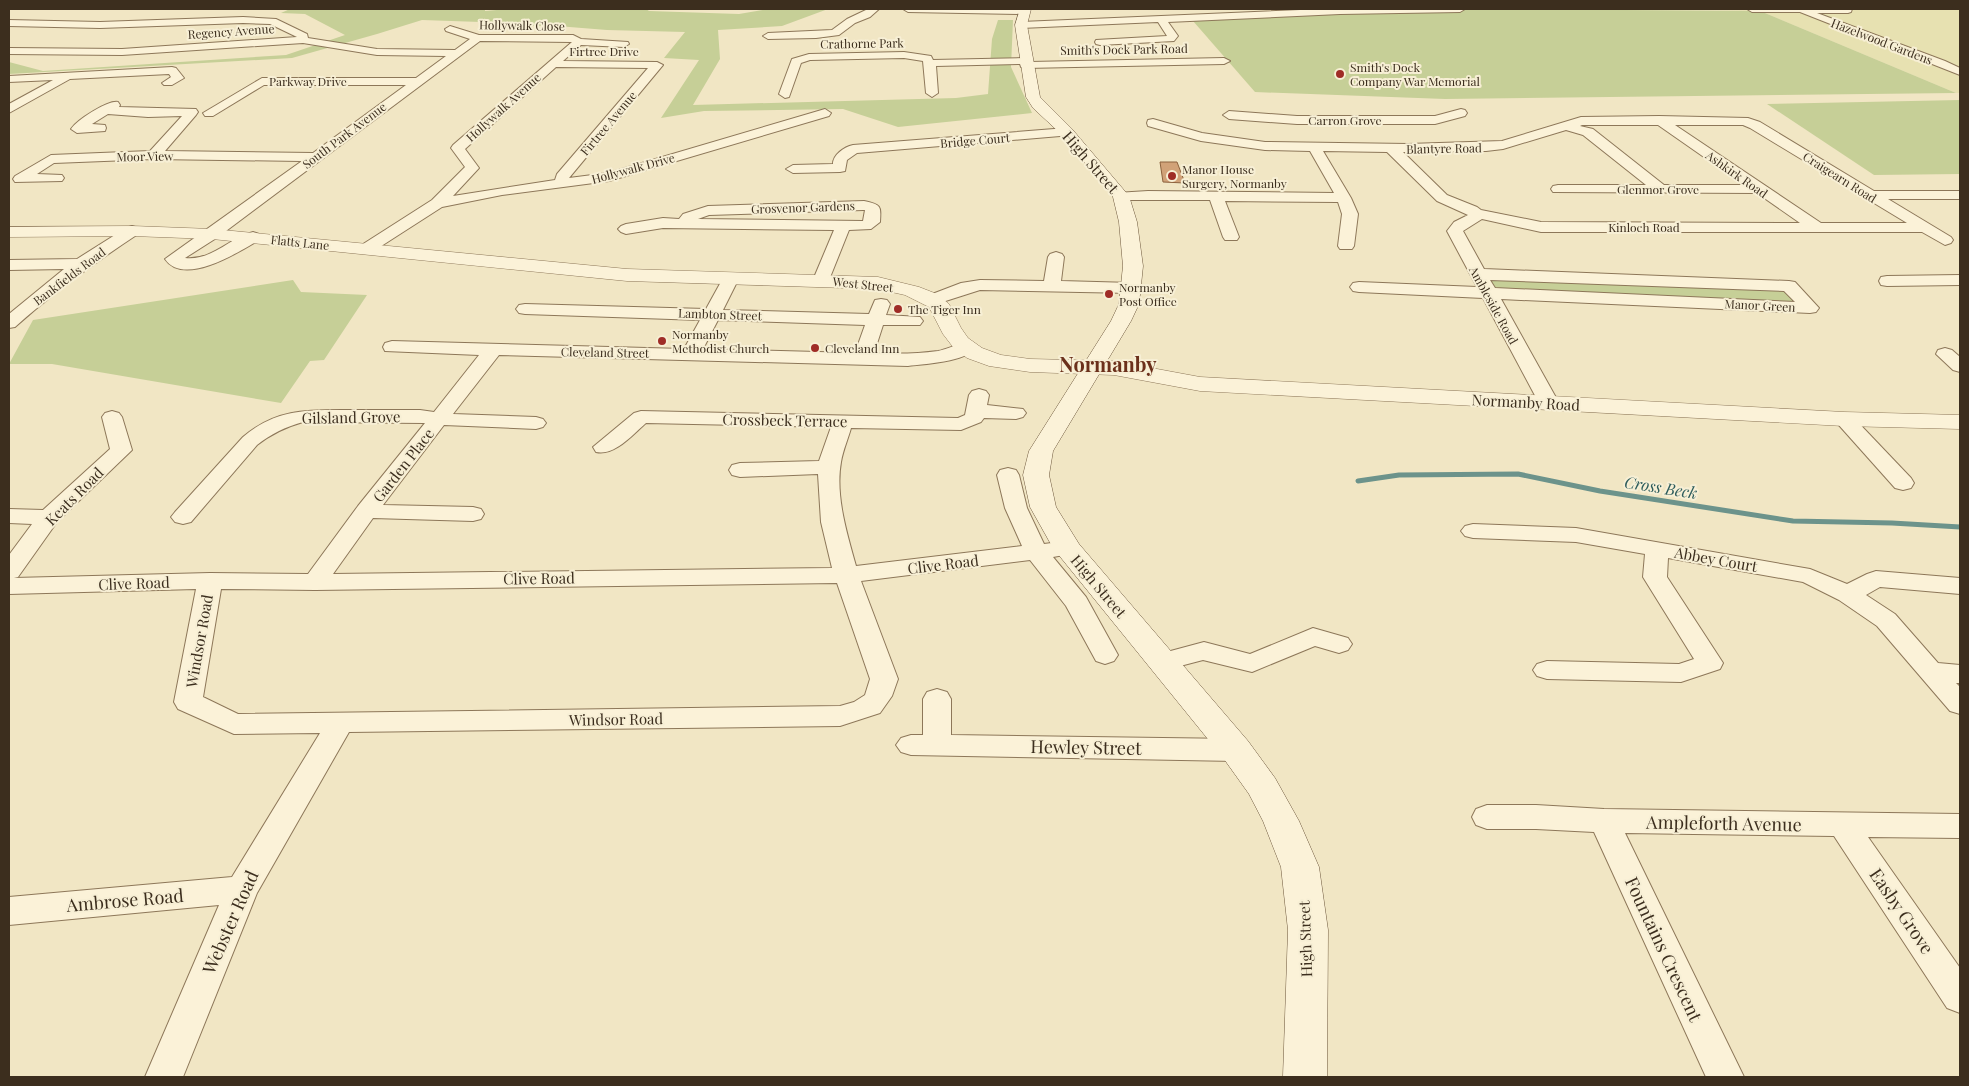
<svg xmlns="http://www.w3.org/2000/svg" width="1969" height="1086" font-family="'Playfair Display',serif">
<rect width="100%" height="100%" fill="#f1e6c4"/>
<path fill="#e7e1b1" d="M1672,9H1960V93H1956L1760,11Z"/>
<g fill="#c6cf97">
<path d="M290,9H485V11L508,9H646L649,11L739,14L768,9H828L782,26L718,30L720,59L693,105L956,98L988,94L992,39L998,20H1013L1011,67L1032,113L898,127L843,109L704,111L661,118L699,60L664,58L685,32L607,30L557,26H521L512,23L422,20L377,34L292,58L9,74V62L43,71L286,55L345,35L305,14L281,13Z"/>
<path d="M1503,9L1760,11L1956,93L1445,99L1255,92L1193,21L1333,11Z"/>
<path d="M1960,100V174L1874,175L1767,104Z"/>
<path d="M1480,276L1784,287L1796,303L1491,290Z"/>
<path d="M293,280L301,292L367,295L324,360L310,361L281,403L52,364H9L33,320Z"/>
</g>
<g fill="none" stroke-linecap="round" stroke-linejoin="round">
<path stroke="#6c938b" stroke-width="5" d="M1358,481L1399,475L1518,474L1600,491L1793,521L1892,523L1960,527"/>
</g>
<path fill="#d1a278" stroke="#8d623e" d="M1160,162H1177L1185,183L1163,182Z"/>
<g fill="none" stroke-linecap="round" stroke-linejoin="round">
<g stroke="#8d7759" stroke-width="2">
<g id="minor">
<path d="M868,9H879L870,17L855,23L839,35L816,38L768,39L763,36L768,33L832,30L847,19Z"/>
<path d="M903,9H1027L1029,11L1024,14L908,12Z"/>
<path d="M1324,9H1465L1460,12L1340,14L1168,22L1178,36L1174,41L1100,45L1096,44L1095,42L1096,40L1167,36L1158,22L1021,28L1016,25L1021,22Z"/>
<path d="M1747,9H1852L1851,12L1848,13H1817L1945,61L1960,68V75L1800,12H1752Z"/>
<path d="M243,17L276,19L307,34L308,38L377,49L455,50L470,39L446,31L445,29L450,26L479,35H573L581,39L628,42L629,44L624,47L581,45L563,61L657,62L663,65L569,178L608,173L825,109L831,113L829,116L609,181L502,195L442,207L372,252H360L358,249L360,246L432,200L465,167L451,148L453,145L572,42L480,41L218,237L185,258C212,261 229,238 253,232L259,234L261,237L259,240C239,252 184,287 165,259L302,161L154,159L54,163L37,174L62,175L64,178L62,181L15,182L13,179L15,176L51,155L150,151L182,116L148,117L108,114L92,124L105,125L106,128L105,131L77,133L71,129C77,120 108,100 118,102L120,105L119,107L196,109L198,112L196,115L165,151L313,153L406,85H264L213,116H205L203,113L262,78H416L446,56L377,55L303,43L122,55L9,54V48L122,49L297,37L270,24L243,23L100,28L9,26V20L100,22ZM556,67L648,68L557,174L555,180L453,196L479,168L465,149Z"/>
<path d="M904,52L931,56L933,60L1025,58L1029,59L1030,62L1224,58L1230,61L1224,64L1025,68L1021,67L1020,64L936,66L938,93L932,97L926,93L923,61L904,58L810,60L801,63L789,97L785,98L779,94L792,59L809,54Z"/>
<path d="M172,67L176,68L184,78L172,85H164L162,83L171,77L169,74L70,79L9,113V104L53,80L9,82V76Z"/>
<path d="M1461,109L1465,110L1467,113L1465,116L1435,124H1297L1229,119L1223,115L1229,111L1297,116H1435Z"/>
<path d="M1659,116L1748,118L1760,122L1874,191H1960V199H1888L1951,237L1953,240L1951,243L1945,245L1922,232H1541L1482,219L1463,231L1484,269L1789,281L1795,282L1819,308L1816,312L1810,313L1501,299L1559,403L1556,407L1549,409L1542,407L1539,403L1483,298L1359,292L1353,291L1350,287L1353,283L1359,282L1477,287L1447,231L1454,222L1468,215L1437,201L1387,152L1323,151L1351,198L1358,214L1354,246L1352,249H1340L1338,246L1342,214L1338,202L1225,201L1239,237L1237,240H1225L1223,237L1210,200H1121L1116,199L1114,196L1116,193L1148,191L1334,193L1310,151L1265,150L1201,141L1148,126L1147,123L1148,120L1153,119L1202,133L1265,142L1408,144L1502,141L1581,117ZM1582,125H1658L1744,185H1664L1593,129L1580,126ZM1675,125H1743L1750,128L1907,223H1821ZM1566,130L1583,135L1646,185H1558L1553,186L1551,189L1553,192L1757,193L1800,223L1541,222L1481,210L1477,207L1447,195L1403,152L1486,151L1503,149ZM1490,280L1784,291L1795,302L1495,288Z"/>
<path d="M1067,128L1073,132L1072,135L857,153L847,160L845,171L840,172L793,173L786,169L793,165L833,164C833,155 844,147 853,145Z"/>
<path d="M864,201C881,205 881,205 880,222L871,229L849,230L829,280L827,284H815L813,280L834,230L663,228L626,234L621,232L618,229L621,226L626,224L663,218L679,219L683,214L708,206ZM863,210H865L863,221L698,219L709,215Z"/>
<path d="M132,226L138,228L140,231L138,234C94,263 54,292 15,327L9,328V314L64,269L9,270V260L77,259L126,228Z"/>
<path d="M1056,252L1062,254L1064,257L1061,281L1132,283L1138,284L1141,288L1138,292L1132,293L980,290L933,305L927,304L924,300L927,296L961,283L980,280L1044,281L1048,257L1050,254Z"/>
<path d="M1960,275V285L1887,286L1881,285L1879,281L1881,277L1887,276Z"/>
<path d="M728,279L734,280L736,284L723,310L869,314L875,300L881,299L887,300L890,304L886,315L920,317L923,321L920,325H883L874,353C895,354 916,354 938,351C950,349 960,341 973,344L975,348C966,362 924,364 908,366L499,355L453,414L536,417L543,419L546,423L543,427L536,429L444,425L383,505L473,507L481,509L484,514L481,519L473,521L373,518L333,574L832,568L821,522L818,474L740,477L732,475L729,470L732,465L740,463L819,461L831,427L646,423C632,435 615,456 596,452L593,447L634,413L641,411L958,418L965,415L969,395L972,391L979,389L986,391L989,395L987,405L1023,409L1026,413L1023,417L1016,419L984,418L981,422L961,430L851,428C848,439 843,450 841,462C835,495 847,534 856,566L1022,546L1005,508L997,475L1000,470L1008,468L1016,470L1019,475L1027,508L1044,544L1067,541L1075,543L1079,548L1075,553L1053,557L1086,597L1118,655L1114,661L1105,664L1096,661L1066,606L1030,560L861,581L898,679L892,696L880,713L840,726L349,732L257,893L183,1077H145L219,905L9,925V897L232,877L320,733L234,734L178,709L174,702L196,589L9,594V555L32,524L9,523V509L43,510L110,449L102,417L105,413L112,411L119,413L122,417L132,450L57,522L18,577L14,578L210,573L308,574L358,506L425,423L303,422C285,427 271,434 257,445L191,522L183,524L175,522L171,517L175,512L243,437C277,408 309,410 351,410C374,410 397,410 420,410L434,412L479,355L385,351L383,347L385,343L392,341L684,349L700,320L525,314L519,313L516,309L519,305L525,304L706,309L722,280ZM718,320L865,325L855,353L703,349ZM837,583L870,679L865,695L854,702L840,706L238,714L203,697L221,589L315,590Z"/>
<path d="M1945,348L1952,350L1960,357V372L1953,370L1936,354L1938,350Z"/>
<path d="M1844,413L1851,415L1911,478L1914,483L1911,488L1903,490L1895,488L1837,423L1834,419L1837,415Z"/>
<path d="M1473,524L1576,528L1810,569L1847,584L1867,574L1876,571L1960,578V594L1880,587L1866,595L1895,614L1938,663L1960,665V683H1956L1960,687V714L1950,711L1877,626L1839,600L1803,582L1668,558L1667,577L1723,663L1720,669L1681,682L1547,679L1537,676L1533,670L1537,664L1547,661L1679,664L1694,659L1643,577L1645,554L1576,542L1473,538L1465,536L1461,531L1465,526Z"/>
<path d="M1313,628L1348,638L1352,644L1348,650L1339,653L1315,646L1252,672L1203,660L1161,671L1152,668L1148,662L1152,656L1204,642L1250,654Z"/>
<path d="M937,689L947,692L951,699V735L1236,739L1246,743L1251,750L1246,757L1236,761L911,755L901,752L896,745L901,738L911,735H923V699L927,692Z"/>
<path d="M1487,805H1536L1604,809L1960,814V838L1868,837L1960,968V1013L1947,1008L1834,836L1625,833L1744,1077H1706L1594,832L1536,829H1487L1476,825L1472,817L1476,809Z"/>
</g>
</g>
<g stroke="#8d7759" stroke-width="1">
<path id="tertiary" d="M132,226L212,229L627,269L878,277L919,287L937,294L949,304L961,328L968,338L982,348L1001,355L1030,359L1114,361L1200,377L1844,412L1960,415V429L1844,426L1200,391L1114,375L1030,372L989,366L967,358L953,347L943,334L929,307L905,295L878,289L627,281L212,239L132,236L9,237V227Z"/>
</g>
<g stroke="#6e583d" stroke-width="1">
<path id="secondary" d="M1020,9H1031L1027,25L1040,97L1072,129L1129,196L1137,222L1143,266L1139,304L1131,321L1053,451L1049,475L1056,507L1079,544L1248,741L1275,778L1299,821L1319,867L1328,930L1327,1077H1283L1288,930L1281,867L1263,821L1249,794L1224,759L1053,548L1030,507L1023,475L1029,451L1111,321L1119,304L1123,266L1119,222L1113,197L1062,135L1033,108L1026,97L1015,25Z"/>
</g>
<use href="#minor" fill="#fbf2d8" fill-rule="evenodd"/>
<use href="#tertiary" fill="#fbf2d8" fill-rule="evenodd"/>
<use href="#secondary" fill="#fbf2d8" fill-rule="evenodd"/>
</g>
<g fill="#9f2c26" stroke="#f7efd5" stroke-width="2">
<circle cx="1340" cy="74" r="5"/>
<circle cx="1172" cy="176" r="5"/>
<circle cx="1109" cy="294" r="5"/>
<circle cx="898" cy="309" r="5"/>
<circle cx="662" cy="341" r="5"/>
<circle cx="815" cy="348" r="5"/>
</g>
<g text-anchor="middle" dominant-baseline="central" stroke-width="4" stroke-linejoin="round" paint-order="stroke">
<g font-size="12" fill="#3c2e1e" stroke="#f7efd5">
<text transform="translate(522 25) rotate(1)">Hollywalk Close</text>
<text transform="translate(231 31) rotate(-4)">Regency Avenue</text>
<text transform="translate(1882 41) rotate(21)">Hazelwood Gardens</text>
<text transform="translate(862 43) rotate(-1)">Crathorne Park</text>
<text transform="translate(1124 49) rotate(-1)">Smith's Dock Park Road</text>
<text x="604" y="51">Firtree Drive</text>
<text x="308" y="81">Parkway Drive</text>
<text transform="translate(503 107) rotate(-42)">Hollywalk Avenue</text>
<text x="1345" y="120">Carron Grove</text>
<text transform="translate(608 123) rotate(-50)">Firtree Avenue</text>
<text transform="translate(344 135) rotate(-37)">South Park Avenue</text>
<text transform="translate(975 140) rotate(-5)">Bridge Court</text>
<text transform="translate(1444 148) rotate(-1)">Blantyre Road</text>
<text transform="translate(145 156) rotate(-1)">Moor View</text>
<text transform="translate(633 168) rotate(-15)">Hollywalk Drive</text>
<text transform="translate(1737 174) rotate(35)">Ashkirk Road</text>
<text transform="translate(1840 177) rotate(32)">Craigearn Road</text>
<text x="1658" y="189">Glenmor Grove</text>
<text transform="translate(803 207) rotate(-2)">Grosvenor Gardens</text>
<text x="1644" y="227">Kinloch Road</text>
<text transform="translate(300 242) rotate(6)">Flatts Lane</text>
<text transform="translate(69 276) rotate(-37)">Bankfields Road</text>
<text transform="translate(863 284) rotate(6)">West Street</text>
<text transform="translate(1494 305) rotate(61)">Ambleside Road</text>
<text transform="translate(1760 305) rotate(3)">Manor Green</text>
<text transform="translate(720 314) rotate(2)">Lambton Street</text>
<text transform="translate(605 352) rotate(1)">Cleveland Street</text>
</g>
<g font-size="12" fill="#3c2e1e" stroke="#f7efd5" text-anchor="start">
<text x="1350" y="67">Smith's Dock<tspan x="1350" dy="14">Company War Memorial</tspan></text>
<text x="1182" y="169">Manor House<tspan x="1182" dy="14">Surgery, Normanby</tspan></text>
<text x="1119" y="287">Normanby<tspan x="1119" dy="14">Post Office</tspan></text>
<text x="908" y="309">The Tiger Inn</text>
<text x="672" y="334">Normanby<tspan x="672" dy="14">Methodist Church</tspan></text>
<text x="825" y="348">Cleveland Inn</text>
</g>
<g font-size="15" fill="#3c2e1e" stroke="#f7efd5">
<text transform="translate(1091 162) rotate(49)">High Street</text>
<text transform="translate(1526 402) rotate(3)">Normanby Road</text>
<text transform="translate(351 417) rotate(-1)">Gilsland Grove</text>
<text transform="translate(785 420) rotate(1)">Crossbeck Terrace</text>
<text transform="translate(403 465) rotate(-52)">Garden Place</text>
<text transform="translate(74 496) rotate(-45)">Keats Road</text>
<text transform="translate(1716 559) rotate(10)">Abbey Court</text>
<text transform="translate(943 564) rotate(-7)">Clive Road</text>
<text transform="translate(539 578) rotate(-1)">Clive Road</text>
<text transform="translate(134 583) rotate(-2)">Clive Road</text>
<text transform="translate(1099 586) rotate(50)">High Street</text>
<text transform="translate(199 641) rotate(-80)">Windsor Road</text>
<text transform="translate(616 719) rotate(-1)">Windsor Road</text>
<text transform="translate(1305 939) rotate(-92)">High Street</text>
</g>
<g font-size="16" font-style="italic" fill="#2d5c5c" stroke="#f7efd5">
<text transform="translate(1661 487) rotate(9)">Cross Beck</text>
</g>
<g font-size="18" fill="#3c2e1e" stroke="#f7efd5">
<text transform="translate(1086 747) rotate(1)">Hewley Street</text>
<text transform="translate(1724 823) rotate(1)">Ampleforth Avenue</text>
<text transform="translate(125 900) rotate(-5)">Ambrose Road</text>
<text transform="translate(1902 911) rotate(56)">Easby Grove</text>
<text transform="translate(230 922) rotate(-66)">Webster Road</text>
<text transform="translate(1664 949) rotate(65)">Fountains Crescent</text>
</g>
<g font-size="20" font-weight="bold" fill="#6b301b" stroke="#f7efd5">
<text x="1108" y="363">Normanby</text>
</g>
</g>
<rect width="1969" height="1086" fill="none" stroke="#3c2e1e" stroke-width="20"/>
</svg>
